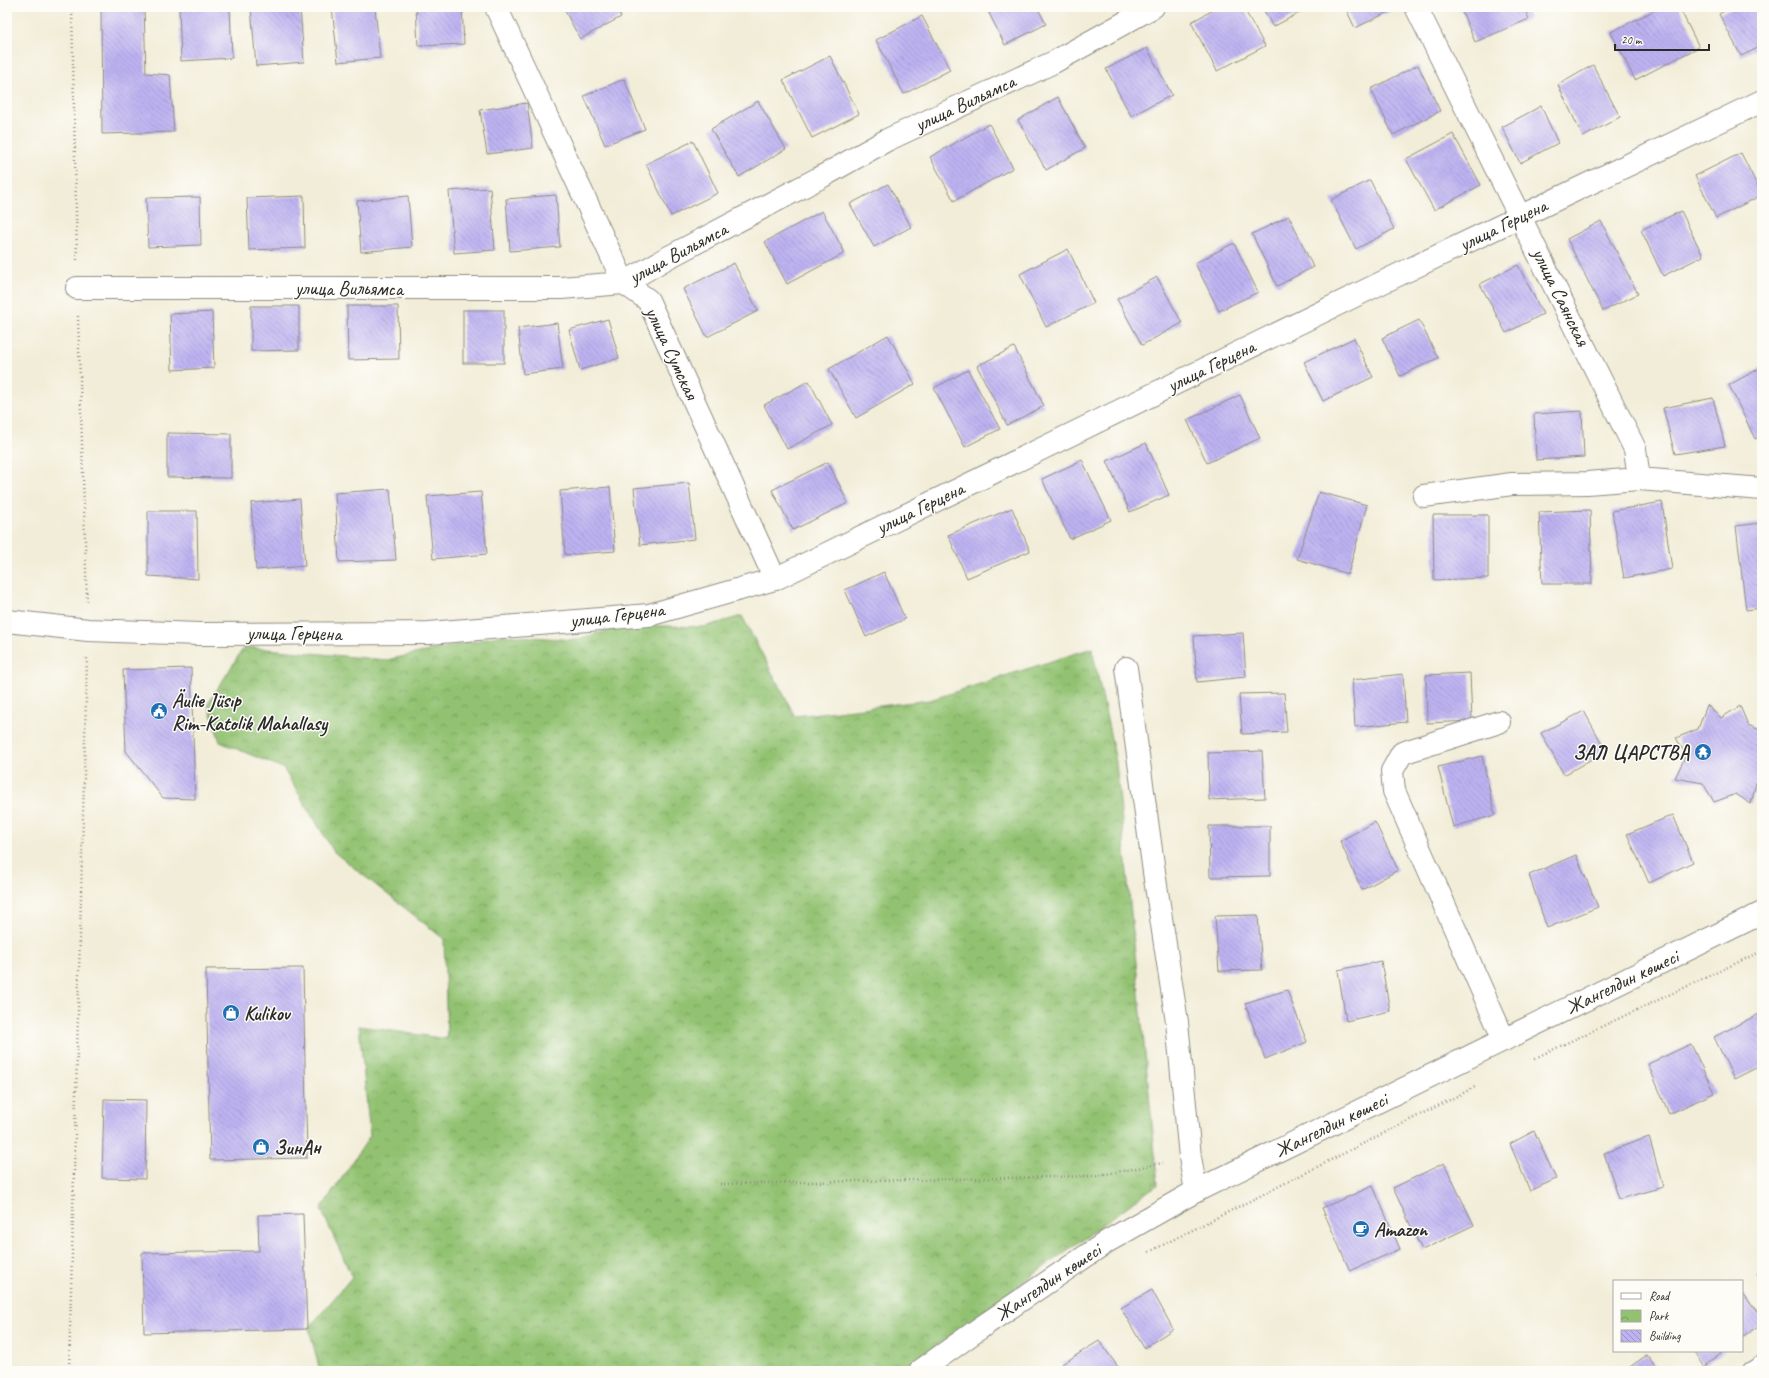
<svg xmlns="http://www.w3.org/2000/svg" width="1769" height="1378" font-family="Caveat,sans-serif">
<defs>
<pattern id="park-crowns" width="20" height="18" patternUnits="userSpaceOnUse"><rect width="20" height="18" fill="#92c271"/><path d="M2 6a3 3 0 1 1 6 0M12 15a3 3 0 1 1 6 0" fill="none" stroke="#779e5d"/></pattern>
<pattern id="building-back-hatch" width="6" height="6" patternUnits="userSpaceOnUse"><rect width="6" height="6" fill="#beb3f2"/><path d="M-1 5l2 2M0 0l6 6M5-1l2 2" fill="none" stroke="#9b92c4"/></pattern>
</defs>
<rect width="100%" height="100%" fill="#fdfcf7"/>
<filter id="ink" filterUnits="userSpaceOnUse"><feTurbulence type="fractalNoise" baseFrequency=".025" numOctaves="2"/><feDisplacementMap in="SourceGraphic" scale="8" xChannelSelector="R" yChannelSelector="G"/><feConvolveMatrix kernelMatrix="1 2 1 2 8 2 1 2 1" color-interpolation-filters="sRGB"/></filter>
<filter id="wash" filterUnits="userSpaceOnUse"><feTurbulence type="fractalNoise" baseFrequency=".012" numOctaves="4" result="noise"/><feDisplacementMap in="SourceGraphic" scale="16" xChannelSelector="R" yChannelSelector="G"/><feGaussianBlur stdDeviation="0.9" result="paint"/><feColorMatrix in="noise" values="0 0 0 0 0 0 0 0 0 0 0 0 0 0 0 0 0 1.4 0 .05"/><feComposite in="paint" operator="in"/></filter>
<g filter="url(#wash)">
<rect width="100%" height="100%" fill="#f2edd8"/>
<path fill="url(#park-crowns)" stroke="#5e764e" d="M742,616L795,716L930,700L1092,648L1116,762L1158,1184L902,1371H320L309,1328L352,1277L321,1209L370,1136L359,1026L447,1039L444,939L334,852L283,768L220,742L208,704L244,647L387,660L502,635L574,640L626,625L704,627Z"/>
<g id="blocks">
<g fill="url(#building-back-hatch)">
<path d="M101,7H144L146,73L170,75L174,132L102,134Z"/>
<path d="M179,7H230L232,58L181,61Z"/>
<path d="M251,7H300L304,62L256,66Z"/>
<path d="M332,7H375L380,58L338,62Z"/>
<path d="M416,7H462L464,44L418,46Z"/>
<path d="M563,7H616L621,17L580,39Z"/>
<path d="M986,7H1037L1046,24L1005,45Z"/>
<path d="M1219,7H1243L1265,46L1217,71L1191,22Z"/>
<path d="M1262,7H1310L1273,27Z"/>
<path d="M1345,7H1395V9L1355,28Z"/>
<path d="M1460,7H1524L1529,19L1475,42Z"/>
<path d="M1661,7H1679L1699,47L1635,80L1611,32Z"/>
<path d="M1732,7H1758L1762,16V46L1741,56L1719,14Z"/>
<path d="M922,16L950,70L904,94L876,40Z"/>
<path d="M1147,48L1172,95L1131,116L1106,69Z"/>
<path d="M830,56L859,114L812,138L783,80Z"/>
<path d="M1418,65L1440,111L1393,135L1371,89Z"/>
<path d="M1593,65L1620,117L1583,137L1558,85Z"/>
<path d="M624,79L645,129L605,145L584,96Z"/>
<path d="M1058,97L1085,148L1046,170L1018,120Z"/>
<path d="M758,101L786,149L739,177L711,129Z"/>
<path d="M527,103L533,148L487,154L480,110Z"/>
<path d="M1541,106L1558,143L1520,163L1502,127Z"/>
<path d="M989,124L1013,168L954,201L930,157Z"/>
<path d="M1453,134L1481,185L1434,210L1406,159Z"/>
<path d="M693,141L718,193L671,216L646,164Z"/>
<path d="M1741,153L1762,195L1716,218L1695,176Z"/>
<path d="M1370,180L1394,229L1356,249L1331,200Z"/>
<path d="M888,184L911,227L874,247L850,204Z"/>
<path d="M490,188L495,250L454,253L449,191Z"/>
<path d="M556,195L560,247L510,251L506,199Z"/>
<path d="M304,196L305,248L249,250L247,198Z"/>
<path d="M408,196L412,247L361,252L357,201Z"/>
<path d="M200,197L201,245L148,247L146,198Z"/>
<path d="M822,211L845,253L787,284L765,242Z"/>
<path d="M1681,211L1703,256L1663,276L1641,230Z"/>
<path d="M1289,216L1313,267L1277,286L1252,234Z"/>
<path d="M1601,221L1638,294L1603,311L1567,239Z"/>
<path d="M1234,243L1258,292L1219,311L1195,263Z"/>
<path d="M1068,249L1094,303L1046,327L1020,274Z"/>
<path d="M734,263L758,311L707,337L683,289Z"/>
<path d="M1518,265L1543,314L1506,333L1480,284Z"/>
<path d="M1157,277L1182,323L1142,345L1117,299Z"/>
<path d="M251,306H299V350L251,351Z"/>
<path d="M347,306H398L399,359L348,360Z"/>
<rect x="463" y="310" width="41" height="53"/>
<path d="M212,312L214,368L172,370L170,314Z"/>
<path d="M608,319L619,358L580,370L569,330Z"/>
<path d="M1419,320L1438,358L1400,376L1382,338Z"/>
<path d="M557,323L563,369L523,374L518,328Z"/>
<path d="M888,335L915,384L856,418L829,369Z"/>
<path d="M1354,338L1373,377L1323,401L1304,362Z"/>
<path d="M1014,347L1044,406L1007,425L977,366Z"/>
<path d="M1762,367V435L1755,439L1729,385Z"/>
<path d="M968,370L1000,429L965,447L934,388Z"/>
<path d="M809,381L832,425L787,449L764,405Z"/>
<path d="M1240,395L1260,438L1207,463L1187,420Z"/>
<path d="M1713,398L1725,446L1675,454L1663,408Z"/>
<path d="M1582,411L1584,457L1536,460L1534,414Z"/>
<path d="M167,433L231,434V478L167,477Z"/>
<path d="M1146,443L1169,495L1130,512L1107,461Z"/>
<path d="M1082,460L1111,520L1070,539L1042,479Z"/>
<path d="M828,462L848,503L793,530L772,490Z"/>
<path d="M689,483L695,539L640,545L634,488Z"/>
<path d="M610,487L615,551L565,555L560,491Z"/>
<path d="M390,489L396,560L339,562L335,493Z"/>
<path d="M481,492L487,554L433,559L427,496Z"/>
<path d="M1319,492L1367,505L1348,574L1297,559Z"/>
<path d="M300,499L305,566L256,570L251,503Z"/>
<path d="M1662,502L1672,569L1624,578L1612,511Z"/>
<path d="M1012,508L1030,551L967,578L948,535Z"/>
<path d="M1590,510L1592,584H1542L1539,512Z"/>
<path d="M148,511H197L198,579L148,576Z"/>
<path d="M1433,515H1488V578L1434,580Z"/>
<path d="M1762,523V608L1746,610L1736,526Z"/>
<path d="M884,572L905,619L866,637L845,590Z"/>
<path d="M1243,633L1246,677L1197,682L1194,636Z"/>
<path d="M191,668L195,799L163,798L126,751L123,670Z"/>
<path d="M1470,673L1472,721L1427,723L1426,675Z"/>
<path d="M1403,674L1406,722L1355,727L1352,680Z"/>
<path d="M1284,693L1287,732L1242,734L1239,694Z"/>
<path d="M1707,705L1721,718L1740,706L1748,725L1762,731V779L1756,783L1751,804L1736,794L1714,802L1703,783L1675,778L1686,755L1676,738L1698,729Z"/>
<path d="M1584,711L1606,751L1564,775L1541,733Z"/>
<path d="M1262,751L1265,798L1209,800L1208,753Z"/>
<path d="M1482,756L1495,815L1453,827L1438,767Z"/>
<path d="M1673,815L1693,862L1649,883L1627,834Z"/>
<path d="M1375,822L1398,870L1362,890L1340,841Z"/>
<path d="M1209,826H1270V876L1210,877Z"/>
<path d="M1576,855L1598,907L1547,928L1529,875Z"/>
<path d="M1258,915L1262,970L1219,971L1215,916Z"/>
<path d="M1381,961L1390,1011L1346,1021L1338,970Z"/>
<path d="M303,968L307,1158L210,1160L206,969Z"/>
<path d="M1287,990L1307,1042L1265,1059L1245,1003Z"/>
<path d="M1761,1013L1762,1065L1734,1079L1714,1037Z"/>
<path d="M1691,1044L1714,1093L1669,1114L1648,1064Z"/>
<path d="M104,1099L146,1100L145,1179L102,1178Z"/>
<path d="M1534,1131L1556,1179L1530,1191L1510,1144Z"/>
<path d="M1649,1137L1663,1187L1619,1199L1604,1153Z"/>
<path d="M1444,1163L1474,1225L1422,1250L1393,1188Z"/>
<path d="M1373,1186L1400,1249L1350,1271L1322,1208Z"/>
<path d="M303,1214L307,1329L144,1333L142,1253L259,1251L258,1215Z"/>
<path d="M1762,1271V1281L1757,1274Z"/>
<path d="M1152,1290L1173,1329L1144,1348L1121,1308Z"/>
<path d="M1742,1293L1762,1321V1324L1742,1338Z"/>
<path d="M1099,1341L1121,1371H1066L1062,1364Z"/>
<path d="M1693,1351H1725L1704,1366Z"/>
<path d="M1647,1355L1658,1371H1624Z"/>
</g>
</g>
</g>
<g filter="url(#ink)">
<use href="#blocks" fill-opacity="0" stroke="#8e8c82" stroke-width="1"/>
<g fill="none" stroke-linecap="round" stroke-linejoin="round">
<g stroke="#8e8c82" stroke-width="24">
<g id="minor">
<path d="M496,7L624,283L648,300L775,579"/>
<path d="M1416,7L1635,449L1639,479L1762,489"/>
<path d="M77,288H561L624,283L665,259L823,176L887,140L1054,62L1153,7"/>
<path d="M1424,496L1512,484L1587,483L1639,479"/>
<path d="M7,621L88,630L199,634L429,633L649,615L775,579L1379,284L1762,101"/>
<path d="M1126,668L1155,879L1177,1022L1190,1157L1196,1191"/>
<path d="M1499,722L1402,753L1392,771L1394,791L1504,1040"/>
<path d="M1754,1371L1762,1366"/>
</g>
</g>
<g stroke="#8e8c82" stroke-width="24">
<path id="secondary" d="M920,1371L983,1326L1108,1241L1196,1191L1762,913"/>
</g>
<g stroke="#8e8c82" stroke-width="2.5" stroke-dasharray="1 3" stroke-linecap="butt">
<path d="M72,7L77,261"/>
<path d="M78,316L87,603"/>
<path d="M1535,1058L1762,951"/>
<path d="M720,1184L1096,1176L1163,1163"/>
<path d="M1149,1252L1477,1086"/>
<path d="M69,1371L87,658"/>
</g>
<use href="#minor" stroke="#fff" stroke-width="22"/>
<use href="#secondary" stroke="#fff" stroke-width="22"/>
</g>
</g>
<defs>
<g id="civic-disc" transform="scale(0.9)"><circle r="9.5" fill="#1f6fb2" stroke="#fdfcf7"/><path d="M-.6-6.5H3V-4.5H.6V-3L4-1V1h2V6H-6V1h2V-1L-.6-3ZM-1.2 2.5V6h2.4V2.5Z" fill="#fff"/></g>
<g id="temple-disc" transform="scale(0.9)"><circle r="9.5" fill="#1f6fb2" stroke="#fdfcf7"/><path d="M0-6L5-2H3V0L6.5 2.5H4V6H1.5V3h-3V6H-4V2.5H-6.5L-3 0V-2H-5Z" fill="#fff"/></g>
<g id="shop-disc" transform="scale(0.9)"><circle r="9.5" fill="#1f6fb2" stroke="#fdfcf7"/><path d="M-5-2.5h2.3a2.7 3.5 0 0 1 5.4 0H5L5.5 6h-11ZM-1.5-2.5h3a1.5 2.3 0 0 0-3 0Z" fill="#fff"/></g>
<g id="cafe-disc" transform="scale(0.9)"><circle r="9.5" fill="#1f6fb2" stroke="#fdfcf7"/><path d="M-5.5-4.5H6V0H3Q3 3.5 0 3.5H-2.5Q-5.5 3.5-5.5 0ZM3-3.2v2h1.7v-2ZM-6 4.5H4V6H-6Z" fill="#fff"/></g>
</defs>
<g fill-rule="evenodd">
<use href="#civic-disc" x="159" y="711"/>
<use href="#temple-disc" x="1703" y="752"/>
<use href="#shop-disc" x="231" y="1013"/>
<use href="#shop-disc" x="261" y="1147"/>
<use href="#cafe-disc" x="1361" y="1229"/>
</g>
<g text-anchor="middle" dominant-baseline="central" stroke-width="3" stroke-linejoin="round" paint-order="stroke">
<g font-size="20" fill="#2b2b2b" stroke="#fdfcf7">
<text transform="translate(965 103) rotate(-25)">улица Вильямса</text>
<text transform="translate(1503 225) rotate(-26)">улица Герцена</text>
<text transform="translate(678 253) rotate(-28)">улица Вильямса</text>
<text x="349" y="288">улица Вильямса</text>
<text transform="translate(1561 297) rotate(64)">улица Саянская</text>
<text transform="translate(672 353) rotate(65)">улица Сумская</text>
<text transform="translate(1211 366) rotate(-26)">улица Герцена</text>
<text transform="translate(920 508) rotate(-26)">улица Герцена</text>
<text transform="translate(617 615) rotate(-7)">улица Герцена</text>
<text x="294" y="633">улица Герцена</text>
<text transform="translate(1622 982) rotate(-26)">Жангелдин көшесі</text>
<text transform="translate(1331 1125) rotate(-26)">Жангелдин көшесі</text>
<text transform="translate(1048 1282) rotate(-34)">Жангелдин көшесі</text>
</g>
<g font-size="20" font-weight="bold" fill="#2b2b2b" stroke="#fdfcf7" text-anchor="start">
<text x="172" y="700">Äulie Jüsıp<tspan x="172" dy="23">Rim-Katolik Mahallasy</tspan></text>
<text x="1690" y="752" text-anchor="end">ЗАЛ ЦАРСТВА</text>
<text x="244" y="1013">Kulikov</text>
<text x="274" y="1147">ЗинАн</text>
<text x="1374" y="1229">Amazon</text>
</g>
</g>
<rect width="1769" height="1378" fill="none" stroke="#fdfcf7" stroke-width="24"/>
<rect x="1613" y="1280" width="130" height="72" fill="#fdfcf7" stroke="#a9a8a5"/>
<rect x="1621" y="1293" width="20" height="6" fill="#ffffff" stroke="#a9a8a5"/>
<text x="1649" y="1300" font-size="12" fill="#2b2b2b">Road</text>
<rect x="1621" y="1310" width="20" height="12" fill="url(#park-crowns)" stroke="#a9a8a5"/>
<text x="1649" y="1320" font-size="12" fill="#2b2b2b">Park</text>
<rect x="1621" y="1330" width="20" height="12" fill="url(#building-back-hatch)" stroke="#a9a8a5"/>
<text x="1649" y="1340" font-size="12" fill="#2b2b2b">Building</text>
<path d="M1615 44v6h94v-6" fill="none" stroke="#2b2b2b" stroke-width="2"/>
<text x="1621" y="44" font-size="12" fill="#2b2b2b" stroke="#fdfcf7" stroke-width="3" paint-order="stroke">20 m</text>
</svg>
